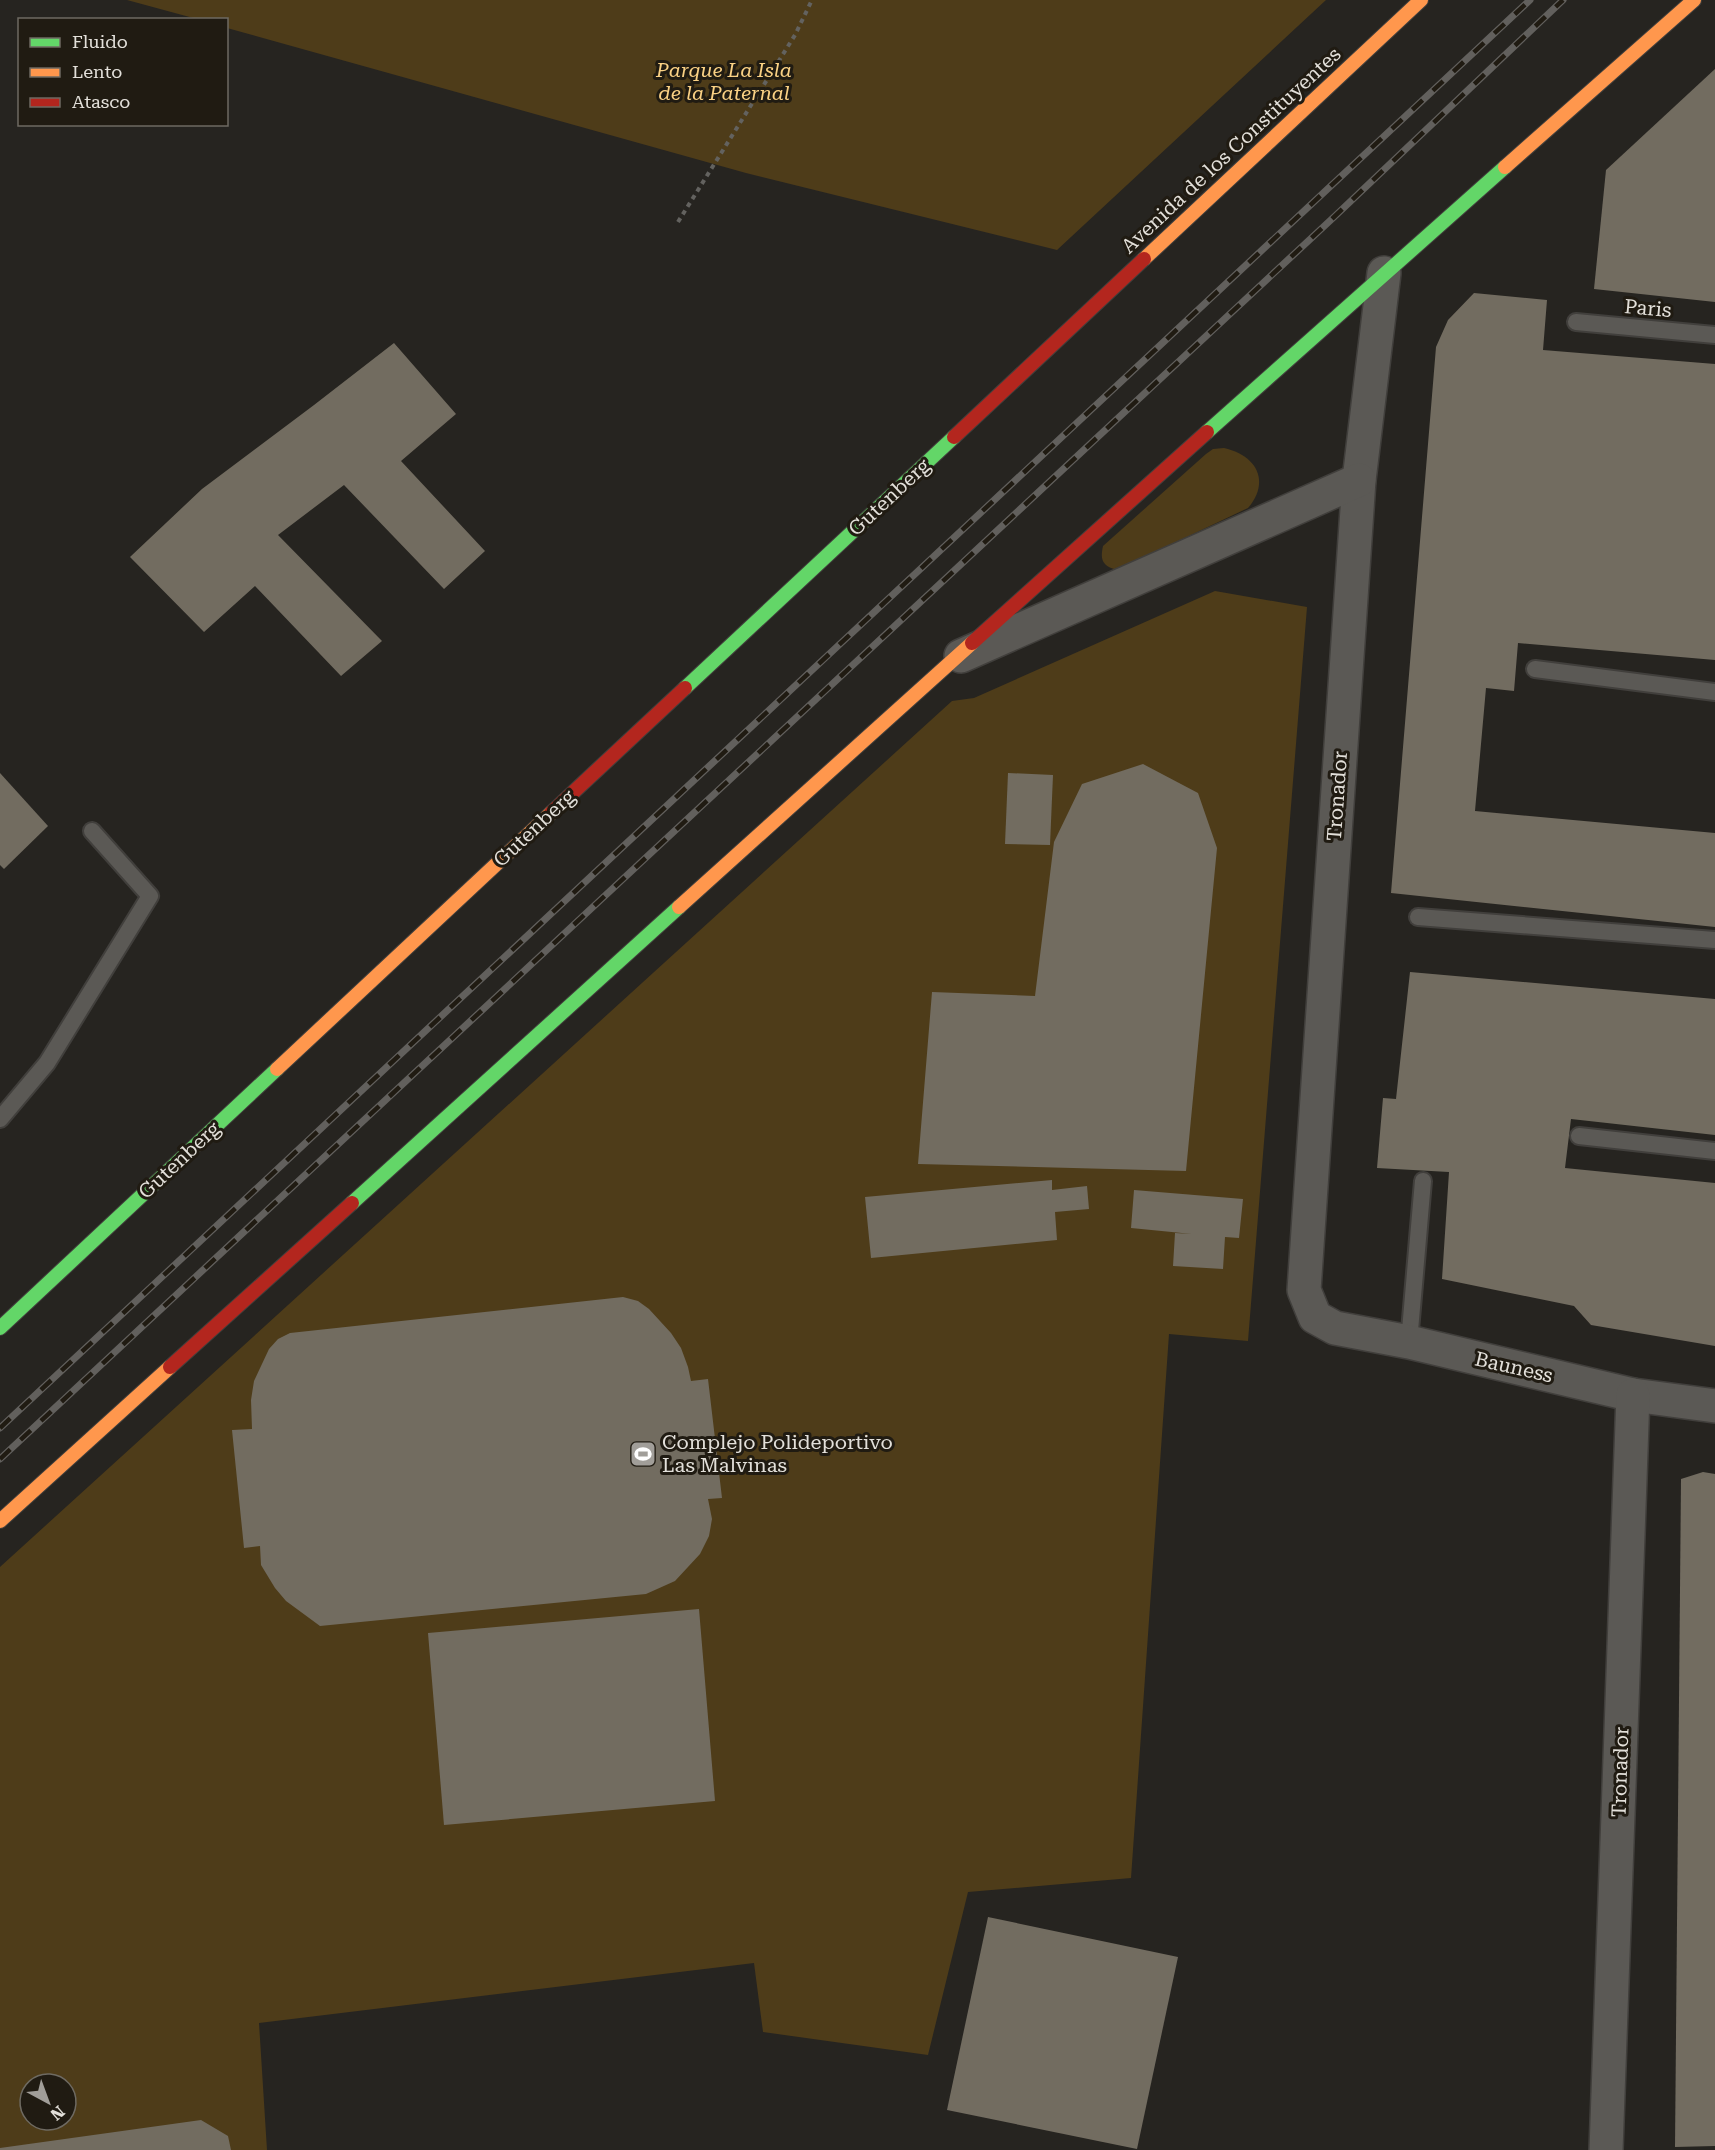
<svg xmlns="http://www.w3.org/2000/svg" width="1715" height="2150" font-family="'Roboto Serif',serif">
<rect width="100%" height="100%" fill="#262420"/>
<g fill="#4e3c19" fill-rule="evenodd">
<path d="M127,0H1326L1057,250L746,173L227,28L226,20L197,19Z"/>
<path d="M1224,448C1256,455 1271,481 1248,508L1117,570C1102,566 1100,560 1103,546L1206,454L1213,449Z"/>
<path d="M1215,591L1307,607L1248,1341L1169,1334L1131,1878L968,1892L928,2055L763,2032L754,1963L259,2023L267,2150H0V1567L952,701L974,698ZM30,2084H66V2120H30Z"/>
</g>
<g fill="#726c60">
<path d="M1715,69V302L1594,289L1606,170Z"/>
<path d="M1474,293L1547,300L1543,350L1715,364V660L1518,643L1514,691L1486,688L1475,811L1715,833V927L1391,893L1436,347L1448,320Z"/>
<path d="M394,343L456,414L401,461L485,551L444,589L344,485L278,535L382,641L341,676L255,586L204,632L130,557L202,489L314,405Z"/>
<path d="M1143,764L1198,793L1217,848L1186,1171L918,1164L932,992L1035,996L1054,842L1082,784Z"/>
<path d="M0,773L48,826L4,869L0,865Z"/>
<path d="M1008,773L1053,775L1050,845L1005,844Z"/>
<path d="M1410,972L1715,999V1135L1571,1119L1565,1168L1715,1183V1346L1591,1325L1574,1306L1442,1279L1449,1172L1377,1168L1383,1098L1396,1099Z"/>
<path d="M1052,1180V1190L1087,1186L1089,1209L1055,1212L1057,1240L871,1258L865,1197Z"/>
<path d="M1134,1190L1243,1199L1239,1238L1225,1237L1223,1269L1173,1266L1175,1233L1192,1234L1131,1228Z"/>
<path d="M623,1297L638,1301L649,1309L671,1333L681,1348L688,1367L691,1381L708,1379L722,1498L708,1499L712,1519L709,1536L700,1554L675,1581L646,1594L320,1626L286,1601L275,1588L261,1565L260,1546L244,1548L232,1430L252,1429L251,1400L254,1381L269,1349L278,1339L290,1333Z"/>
<path d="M1703,1472L1715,1474V2146L1675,2147L1681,1479Z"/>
<path d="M699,1609L715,1801L444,1825L428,1633Z"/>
<path d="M988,1917L1178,1957L1137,2149L947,2110Z"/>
<path d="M201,2120L228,2136L231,2150H0V2148Z"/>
</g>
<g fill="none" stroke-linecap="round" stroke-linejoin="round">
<g stroke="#413f3c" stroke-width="20">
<g id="lane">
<path d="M1576,322L1715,335"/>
<path d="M1535,669L1715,692"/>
<path d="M1418,917L1715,940"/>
<path d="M0,1119L47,1063L150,896L92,831"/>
<path d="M1579,1136L1715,1151"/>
<path d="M1409,1342L1423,1181"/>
</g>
</g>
<g stroke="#413f3c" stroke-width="36">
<g id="street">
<path d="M1384,273L1359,480L1304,1290L1315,1317L1335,1328L1409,1342L1633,1395L1715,1406"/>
<path d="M961,656L1359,480"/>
<path d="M1606,2150L1633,1395"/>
</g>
</g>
<g stroke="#413f3c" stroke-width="16">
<g id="fast">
<path d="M1207,432L1505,167"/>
<path d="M685,688L954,437"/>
<path d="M352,1203L679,907"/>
<path d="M0,1328L277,1069"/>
</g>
</g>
<g stroke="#413f3c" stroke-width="16">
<g id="slow">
<path d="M1505,167L1694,0"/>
<path d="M1144,259L1421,0"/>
<path d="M679,907L972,643"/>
<path d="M277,1069L551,813"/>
<path d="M0,1521L170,1367"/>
</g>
</g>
<g stroke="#413f3c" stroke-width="16">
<g id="jam">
<path d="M954,437L1144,259"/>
<path d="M972,643L1207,432"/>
<path d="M551,813L685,688"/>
<path d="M170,1367L352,1203"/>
</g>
</g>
<path stroke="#63625f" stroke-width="4" stroke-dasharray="4.5 4.5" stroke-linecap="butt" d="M678,222L795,35L812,0"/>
<use href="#lane" stroke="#5b5955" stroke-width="16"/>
<use href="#street" stroke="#5b5955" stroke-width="33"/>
<use href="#fast" stroke="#63d668" stroke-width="14"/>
<use href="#slow" stroke="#ff974d" stroke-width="14"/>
<use href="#jam" stroke="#b3261e" stroke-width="14"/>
<g stroke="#62605d" stroke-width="7">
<g id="rail">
<path d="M0,1428L1530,0"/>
<path d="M0,1459L1334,217L1563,0"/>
</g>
</g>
<use href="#rail" stroke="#201b12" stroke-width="4.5" stroke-dasharray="14" stroke-linecap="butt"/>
</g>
<defs>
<g id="stadium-square" transform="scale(1.35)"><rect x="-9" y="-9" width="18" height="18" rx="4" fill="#a19e99" stroke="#201b12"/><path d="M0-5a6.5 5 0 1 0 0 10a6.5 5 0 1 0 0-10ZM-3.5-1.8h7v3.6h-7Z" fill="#fff"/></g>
</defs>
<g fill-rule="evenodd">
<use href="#stadium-square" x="643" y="1454"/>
</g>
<g text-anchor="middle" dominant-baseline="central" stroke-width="6" stroke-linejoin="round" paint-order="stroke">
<g font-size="20" font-style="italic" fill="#fad184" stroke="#201b12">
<text x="724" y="70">Parque La Isla<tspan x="724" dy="23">de la Paternal</tspan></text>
</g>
<g font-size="20" fill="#e3e0da" stroke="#201b12">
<text transform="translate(1231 150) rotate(-43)">Avenida de los Constituyentes</text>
<text transform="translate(1648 308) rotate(5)">Paris</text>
<text transform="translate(889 497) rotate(-43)">Gutenberg</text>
<text transform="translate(1337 796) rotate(-86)">Tronador</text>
<text transform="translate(534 828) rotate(-43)">Gutenberg</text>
<text transform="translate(179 1160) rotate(-43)">Gutenberg</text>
<text transform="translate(1514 1367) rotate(13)">Bauness</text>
<text transform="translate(1620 1772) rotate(-88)">Tronador</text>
</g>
<g font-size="20" fill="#e3e0da" stroke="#201b12" text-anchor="start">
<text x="662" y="1442">Complejo Polideportivo<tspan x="662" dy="23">Las Malvinas</tspan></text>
</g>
</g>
<rect x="18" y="18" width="210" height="108" fill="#201b12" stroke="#6e6a62" stroke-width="1.5"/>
<rect x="30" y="38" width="30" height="9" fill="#63d668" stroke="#6e6a62" stroke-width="1.5"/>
<text x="72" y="48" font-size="18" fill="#e3e0da">Fluido</text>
<rect x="30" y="68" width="30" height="9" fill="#ff974d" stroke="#6e6a62" stroke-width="1.5"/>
<text x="72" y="78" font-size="18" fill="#e3e0da">Lento</text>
<rect x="30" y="98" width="30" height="9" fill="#b3261e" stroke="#6e6a62" stroke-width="1.5"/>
<text x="72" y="108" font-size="18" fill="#e3e0da">Atasco</text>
<g transform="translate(48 2102) rotate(139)"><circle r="28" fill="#201b12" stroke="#6e6a62" stroke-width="1.5"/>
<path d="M0-4.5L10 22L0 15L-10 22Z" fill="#a19e99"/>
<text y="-9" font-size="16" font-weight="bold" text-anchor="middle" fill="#e3e0da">N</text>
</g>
</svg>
